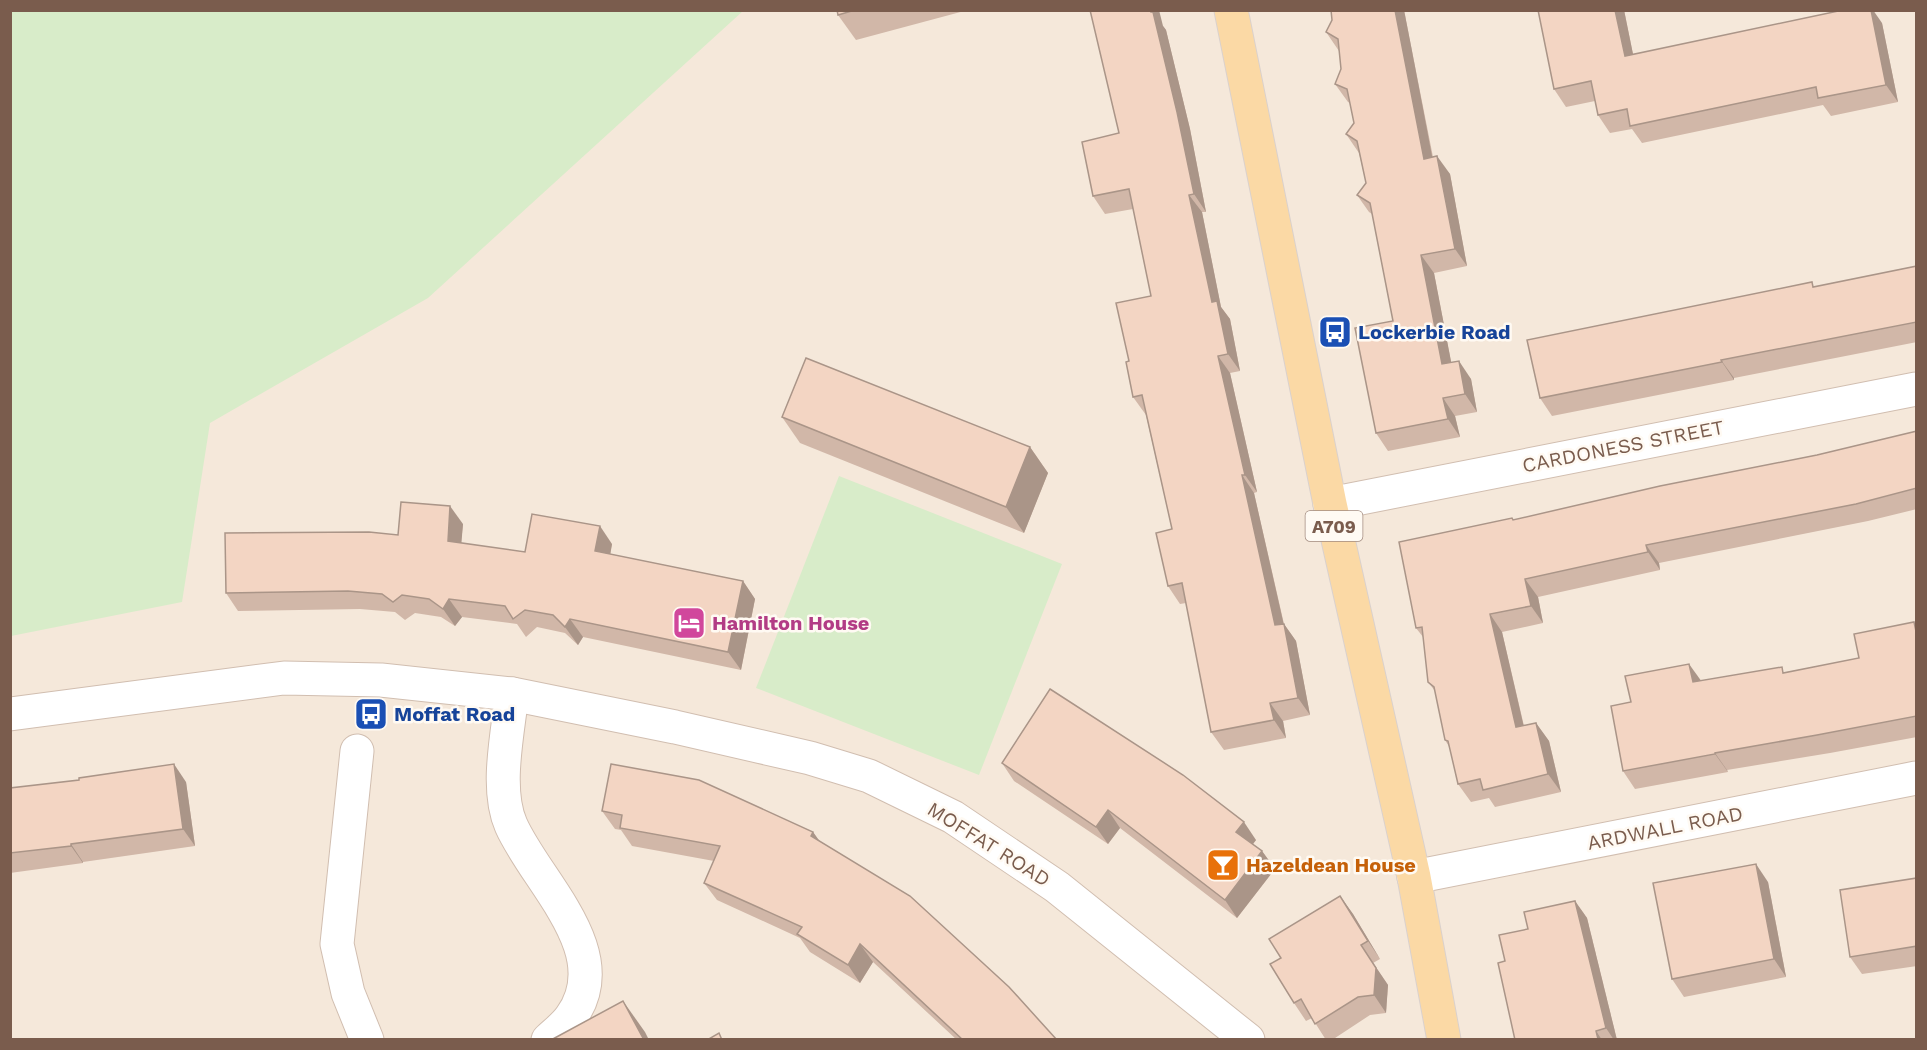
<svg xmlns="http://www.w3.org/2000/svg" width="1927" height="1050" font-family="'Work Sans',sans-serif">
<rect width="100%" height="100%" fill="#fdf6ec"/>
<rect fill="#f5e8da" x="11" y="11" width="1905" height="1028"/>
<g fill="#d8ecc9">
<path d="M11,10H743V11L428,298L210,423L182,602L11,636Z"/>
<path d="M839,476L1062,564L979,775L756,688Z"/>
</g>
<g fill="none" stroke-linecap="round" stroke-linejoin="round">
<g stroke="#d1beb0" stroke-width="35">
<g id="minor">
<path d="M1330,504L1916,389"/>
<path d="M512,694C508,732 495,789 511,825C536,882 618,952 571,1017C565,1026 555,1033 548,1040"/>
<path d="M10,714L284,678L381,680L512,694L675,727L810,758L869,776L953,817L1057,887L1248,1040"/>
<path d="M357,751L337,944L348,993L367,1040"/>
<path d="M1414,877L1916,778"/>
</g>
</g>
<g stroke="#dad1cd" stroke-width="35">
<path id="major" d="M1231,10L1330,504L1414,877L1444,1040"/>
</g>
<use href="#minor" stroke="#fff" stroke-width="33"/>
<use href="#major" stroke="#fbd9a5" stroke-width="33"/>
</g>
<g fill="#d1b7a8">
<path d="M837,10H968L856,40L838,15Z"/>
<path d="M1331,10H1404L1412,51L1433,157L1450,174L1467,266L1434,273L1451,362L1471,379L1477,412L1455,416L1460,437L1388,451L1376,433L1393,321L1372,214L1369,212L1357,195L1366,183L1359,153L1346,134L1354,123L1350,103L1348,102L1335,84L1341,69L1339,51L1326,32L1332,20Z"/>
<path d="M1624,10L1633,54L1882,23L1898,102L1831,116L1823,105L1642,143L1632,129L1610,133L1598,115L1595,101L1566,107L1554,89Z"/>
<path d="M1163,26L1166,30L1190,129L1206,212H1202L1221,307L1230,319L1240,371L1230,373L1257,492L1254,493L1284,624L1296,641L1310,715L1283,721L1286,738L1224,750L1211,732L1186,603L1180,604L1168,586L1172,529L1146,415L1133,397L1129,361L1151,296L1133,209L1105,214L1093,196Z"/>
<path d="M1917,266V342L1734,378V380L1552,416L1540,398L1815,287Z"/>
<path d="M782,417L1030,447L1048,473L1024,533L800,443Z"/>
<path d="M1917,431V509L1868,521L1659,563L1660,570L1538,597L1543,623L1502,632L1524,726L1536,723L1549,741L1561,792L1495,807L1489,798L1471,802L1458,784L1450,748L1445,740L1435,691L1428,682L1423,637L1416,628L1512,518L1514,520L1817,455Z"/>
<path d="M463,524L461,543L525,552L612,544L610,554L743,581L755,599L741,670L583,637L578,645L565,633L537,627L526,637L517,624L462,617L455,626L441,617L415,613L405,620L395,612L360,609L238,611L226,593L398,535Z"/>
<path d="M1914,622L1917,626V737L1830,753L1727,770L1728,772L1635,789L1623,771L1631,702L1859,658Z"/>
<path d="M1002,763L1256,840L1253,844L1262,851L1275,869L1237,918L1120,828L1108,844L1014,781Z"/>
<path d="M186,782L195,846L83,862V863L10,873V788Z"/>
<path d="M602,811L813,832L819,841L1057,1040H957L873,962L860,983L810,952L800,938L717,900L704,883L714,861L632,846L621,830L615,829Z"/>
<path d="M1917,878V966L1862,974L1850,957Z"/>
<path d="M1768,882L1786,977L1684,997L1672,979Z"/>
<path d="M1340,896L1353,914L1380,959L1373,963L1388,985L1386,1013L1370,1015L1332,1040H1326L1312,1018L1306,1021L1294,1003L1281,958Z"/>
<path d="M1575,901L1587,918L1617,1040H1515L1528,929Z"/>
</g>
<g fill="#aa9588">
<path d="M1151,10H1159L1163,26L1166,30L1190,129L1206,212L1194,194Z"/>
<path d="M1395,10H1404L1412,51L1436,177L1424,159Z"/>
<path d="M1615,10H1624L1637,74L1625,56Z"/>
<path d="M1871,10H1873L1882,23L1898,102L1886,85Z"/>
<path d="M1437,156L1450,174L1467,266L1455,249Z"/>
<path d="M1189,195L1202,212L1221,307L1230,319L1240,371L1228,354L1212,302Z"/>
<path d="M1421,255L1434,273L1455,382L1442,364Z"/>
<path d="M1218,356L1230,373L1257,492L1245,475Z"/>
<path d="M1721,360L1734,378V380L1722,362Z"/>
<path d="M1459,361L1471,379L1477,412L1465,394Z"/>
<path d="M1443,398L1455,416L1460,437L1448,419Z"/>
<path d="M1030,447L1048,473L1024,533L1006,507Z"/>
<path d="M1242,475L1254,493L1285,630L1284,624L1296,641L1310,715L1298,698L1275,625Z"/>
<path d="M450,506L463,524L460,559L448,541Z"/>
<path d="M600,526L612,544L608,568L595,551Z"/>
<path d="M1646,545L1659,563L1660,570L1648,552Z"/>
<path d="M1525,579L1538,597L1543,623L1531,606Z"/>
<path d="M743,581L755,599L741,670L728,652Z"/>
<path d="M449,599L462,617L455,626L443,609Z"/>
<path d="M1490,614L1502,632L1528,745L1516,727Z"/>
<path d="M570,619L583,637L578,645L565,627Z"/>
<path d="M1689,664L1702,682H1693Z"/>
<path d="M1270,703L1283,721L1286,738L1274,720Z"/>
<path d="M1536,723L1549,741L1561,792L1548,774Z"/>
<path d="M1715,753L1727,770L1728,772L1715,754Z"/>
<path d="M174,764L186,782L195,846L183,829Z"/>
<path d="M1108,810L1120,828L1108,844L1096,827Z"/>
<path d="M1244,822L1256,840L1249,849L1236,832Z"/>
<path d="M813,832L826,850L811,836Z"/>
<path d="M71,844L83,862V863L71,846Z"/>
<path d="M1262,851L1275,869L1237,918L1225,900Z"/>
<path d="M1756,864L1768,882L1786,977L1774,959Z"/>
<path d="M1340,896L1353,914L1380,959L1368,941Z"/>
<path d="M1575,901L1587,918L1617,1040H1614L1606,1028Z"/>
<path d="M860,944L873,962L860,983L848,965Z"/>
<path d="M1361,945L1388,985L1386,1013L1374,995Z"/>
<path d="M623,1001L645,1032L649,1040H644Z"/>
<path d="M1596,1031L1602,1040L1598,1039Z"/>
</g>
<g fill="#f3d5c3" stroke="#aa9588" stroke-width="1.5">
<path d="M837,10H855L838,15Z"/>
<path d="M1090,10H1151V12H1153L1177,112L1194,194L1189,195L1212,302L1217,301L1228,354L1218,356L1245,475H1242L1275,625L1284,624L1298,698L1270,703L1274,720L1211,732L1182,583L1168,586L1156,533L1172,529L1142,395L1133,397L1126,362L1129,361L1116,303L1151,296L1129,189L1093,196L1082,142L1119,133Z"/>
<path d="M1331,10H1395L1424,159L1437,156L1455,249L1421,255L1442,364L1459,361L1465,394L1443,398L1448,419L1376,433L1355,328L1393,321L1370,203L1357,195L1366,183L1357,141L1346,134L1354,123L1347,89L1335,84L1341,69L1338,39L1326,32L1332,20Z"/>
<path d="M1538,10H1615L1625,56L1843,10H1871L1886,85L1818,98L1816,87L1630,126L1627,109L1598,115L1591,81L1554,89Z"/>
<path d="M1917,266V322L1721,360L1722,362L1540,398L1527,340L1812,282L1813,287Z"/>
<path d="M806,358L1030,447L1006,507L782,417Z"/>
<path d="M1917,431V488L1856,504L1646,545L1648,552L1525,579L1531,606L1490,614L1516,727L1536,723L1548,774L1483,790L1480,779L1458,784L1448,741L1445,740L1434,687L1428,682L1422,627L1416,628L1399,542L1512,518L1513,520L1660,486L1817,455Z"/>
<path d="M401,502L450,506L448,541L525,552L532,514L600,526L595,551L743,581L728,652L570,619L565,627L553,615L525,610L513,619L505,606L449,599L443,609L429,599L402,595L393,602L382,594L348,591L226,593L225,533L369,532L398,535Z"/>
<path d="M1914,622L1917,636V716L1817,735L1715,753V754L1623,771L1611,706L1631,702L1625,676L1689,664L1693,682L1782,667L1783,673L1859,658L1854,634Z"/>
<path d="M1050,689L1183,775L1244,822L1236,832L1262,851L1225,900L1108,810L1096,827L1002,763Z"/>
<path d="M174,764L183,829L71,844V846L10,853V788L79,780V778Z"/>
<path d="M611,764L699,780L813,832L811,836L910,896L1009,987L1057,1040H963L860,944L848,965L797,934L802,927L704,883L720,846L620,828L622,815L602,811Z"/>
<path d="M1756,864L1774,959L1672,979L1653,883Z"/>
<path d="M1917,878V946L1850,957L1840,890Z"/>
<path d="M1340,896L1368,941L1361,945L1376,968L1374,995L1358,997L1315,1024L1301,999L1294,1003L1270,964L1281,958L1269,939Z"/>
<path d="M1575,901L1606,1028L1596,1031L1598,1039L1597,1040H1515L1498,963L1505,961L1499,935L1528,929L1524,912Z"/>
<path d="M623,1001L644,1040H551Z"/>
<path d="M719,1033L722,1040H707Z"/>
</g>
<defs>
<g id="bus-square" transform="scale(1.725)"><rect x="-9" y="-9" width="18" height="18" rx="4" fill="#1a4fb4" stroke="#fffaf3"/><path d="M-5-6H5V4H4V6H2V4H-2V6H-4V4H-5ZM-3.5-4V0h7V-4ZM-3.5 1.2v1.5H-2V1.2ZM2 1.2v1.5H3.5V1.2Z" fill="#fff"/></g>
<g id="hotel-square" transform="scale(1.725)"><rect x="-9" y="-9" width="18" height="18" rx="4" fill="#d1479c" stroke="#fffaf3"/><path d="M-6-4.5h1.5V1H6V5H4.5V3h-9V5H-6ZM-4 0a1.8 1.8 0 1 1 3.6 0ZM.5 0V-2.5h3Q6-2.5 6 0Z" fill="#fff"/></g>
<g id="bar-square" transform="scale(1.725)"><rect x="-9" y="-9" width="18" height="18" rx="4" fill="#e8710a" stroke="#fffaf3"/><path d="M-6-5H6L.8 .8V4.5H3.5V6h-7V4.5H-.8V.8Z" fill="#fff"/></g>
</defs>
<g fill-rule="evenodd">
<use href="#bus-square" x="1335" y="332"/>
<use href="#hotel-square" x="689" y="623"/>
<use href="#bus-square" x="371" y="714"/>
<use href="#bar-square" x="1223" y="865"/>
</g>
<g text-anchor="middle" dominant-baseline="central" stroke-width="5" stroke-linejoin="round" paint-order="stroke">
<rect fill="#fffaf3" stroke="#a28b7f" stroke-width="1.5" x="1305.5" y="511" width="57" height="30" rx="4.5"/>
<g font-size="18" font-weight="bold" fill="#7a5c4d">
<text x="1334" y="526">A709</text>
</g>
<g font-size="20" font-weight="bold" fill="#164399" stroke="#fffaf3" text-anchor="start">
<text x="1358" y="332">Lockerbie Road</text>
<text x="394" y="714">Moffat Road</text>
</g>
<g font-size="20" fill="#7a5c4d" stroke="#fffaf3">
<text transform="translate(1623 446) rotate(-11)">CARDONESS STREET</text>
<text transform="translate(1665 828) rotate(-11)">ARDWALL ROAD</text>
<text transform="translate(989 844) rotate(32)">MOFFAT ROAD</text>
</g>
<g font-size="20" font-weight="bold" fill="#b23c85" stroke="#fffaf3" text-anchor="start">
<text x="712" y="623">Hamilton House</text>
</g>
<g font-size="20" font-weight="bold" fill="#c56008" stroke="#fffaf3" text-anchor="start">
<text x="1246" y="865">Hazeldean House</text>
</g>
</g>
<rect width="1927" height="1050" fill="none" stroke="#7a5c4d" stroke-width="24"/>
</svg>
